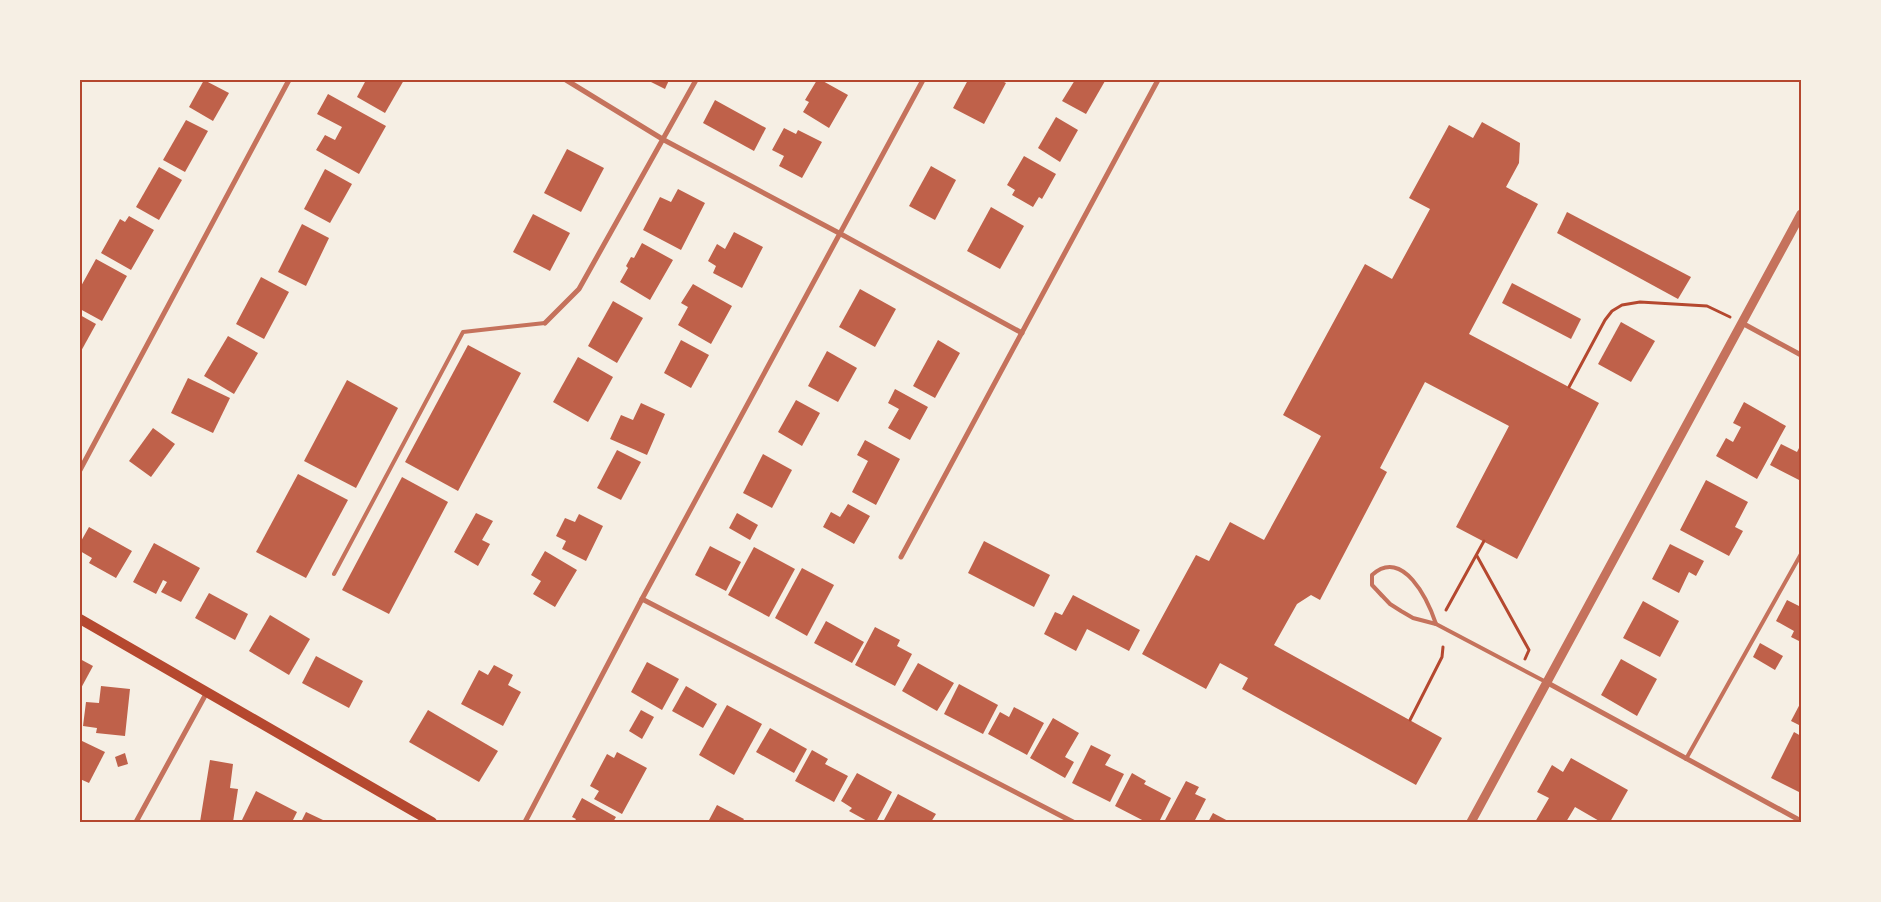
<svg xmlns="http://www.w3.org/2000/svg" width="1881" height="902" font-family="'Fira Sans',sans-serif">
<rect width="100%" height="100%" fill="#f6efe4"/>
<g fill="#bf614a">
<path d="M204,80L229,93L213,121L189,107Z"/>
<path d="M366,80H404L385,113L357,97Z"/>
<path d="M647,80H669L665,89Z"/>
<path d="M817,80H821L848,95L829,128L803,112L809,102L805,100Z"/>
<path d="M968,80H1000L1006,83L984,124L953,108Z"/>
<path d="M1075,80L1105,81L1086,114L1062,101Z"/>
<path d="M328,94L386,126L359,174L316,150L325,135L335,140L342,127L317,114Z"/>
<path d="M715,100L766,128L754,151L703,123Z"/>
<path d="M1056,117L1078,130L1060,162L1038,148Z"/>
<path d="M186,120L208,131L185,172L163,160Z"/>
<path d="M1482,122L1520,143L1519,163L1506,187L1538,204L1469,334L1599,403L1517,559L1456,527L1509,426L1425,382L1380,468L1387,472L1320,600L1311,595L1297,604L1274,645L1442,738L1416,785L1242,689L1248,678L1220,663L1206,689L1142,654L1196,555L1209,561L1230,522L1264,540L1321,436L1283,415L1365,264L1392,279L1430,209L1409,198L1449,125L1473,138Z"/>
<path d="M784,128L796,134L798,130L822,142L802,178L779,166L784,156L772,150Z"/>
<path d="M567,149L604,168L581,212L544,193Z"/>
<path d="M1024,156L1056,174L1042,199L1039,197L1033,207L1012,195L1015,190L1007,185Z"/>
<path d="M931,166L956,180L935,220L909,206Z"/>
<path d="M159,167L182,180L159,220L136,207Z"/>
<path d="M325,169L352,184L330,223L304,209Z"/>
<path d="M678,189L705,203L681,250L643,230L660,197L671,202Z"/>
<path d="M991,207L1024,226L1000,269L967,251Z"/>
<path d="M1567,212L1691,277L1678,299L1557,233Z"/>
<path d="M533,214L570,233L550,271L513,252Z"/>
<path d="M129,216L154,230L131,270L101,253L120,219L125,222Z"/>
<path d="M302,224L329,238L306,286L278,272Z"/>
<path d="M734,232L763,247L742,288L713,273L716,266L708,261L717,244L725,249Z"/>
<path d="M642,243L673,260L650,300L620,282L628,268L626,266L631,257L634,258Z"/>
<path d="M96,259L127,276L102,321L80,309L82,305L80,304V288Z"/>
<path d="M261,277L289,292L264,339L236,324Z"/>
<path d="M1512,283L1581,319L1571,339L1502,303Z"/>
<path d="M693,284L732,306L711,344L678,325L688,307L681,303Z"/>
<path d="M860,289L896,309L875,347L839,327Z"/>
<path d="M613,301L643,318L617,363L588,346Z"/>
<path d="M80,315L96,324L80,353Z"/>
<path d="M1621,322L1655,341L1631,382L1598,364Z"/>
<path d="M228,336L258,353L234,394L204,376Z"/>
<path d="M681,340L709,355L691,388L664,373Z"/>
<path d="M938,340L960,353L935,398L913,386Z"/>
<path d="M468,345L521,373L458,491L405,462Z"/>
<path d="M827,351L857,368L838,402L808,386Z"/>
<path d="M578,357L613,377L588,422L553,402Z"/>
<path d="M188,378L230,398L213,433L171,413Z"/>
<path d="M347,380L398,408L356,488L304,461Z"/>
<path d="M895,389L928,407L910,440L888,428L899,409L888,403Z"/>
<path d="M796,400L820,413L802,446L778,432Z"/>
<path d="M1744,402L1786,426L1757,479L1716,456L1726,438L1733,442L1741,427L1733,423Z"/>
<path d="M641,403L665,414L647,455L610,439L621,415L633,420Z"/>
<path d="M153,428L175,444L151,477L129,461Z"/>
<path d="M865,440L900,459L876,505L852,492L868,461L857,455Z"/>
<path d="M1781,444L1797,452L1801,444V481L1770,465Z"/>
<path d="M617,450L641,462L621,500L597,488Z"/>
<path d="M763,454L792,470L772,508L743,493Z"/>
<path d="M298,474L348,500L306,578L256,552Z"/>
<path d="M402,477L448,502L389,614L342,590Z"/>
<path d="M1706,480L1748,502L1735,527L1743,531L1729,556L1680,530Z"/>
<path d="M848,504L870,516L854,544L823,527L831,512L840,517Z"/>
<path d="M476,513L493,521L482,540L490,544L478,566L454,552Z"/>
<path d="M737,513L758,525L750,540L729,528Z"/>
<path d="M579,514L603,526L586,561L562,549L566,541L556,536L565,518L575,522Z"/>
<path d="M89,527L132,551L116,578L89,563L92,558L80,551V543Z"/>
<path d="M984,541L1050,575L1034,607L968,573Z"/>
<path d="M154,543L200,568L181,602L161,592L167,582L163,580L156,594L133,582Z"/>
<path d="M1670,544L1704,561L1696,576L1689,572L1679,593L1652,579Z"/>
<path d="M710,546L741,562L726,591L695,575Z"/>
<path d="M754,547L795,569L769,617L728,595Z"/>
<path d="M545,551L577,570L555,607L533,594L541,581L531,575Z"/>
<path d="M802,568L834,585L807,636L775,618Z"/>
<path d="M209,593L248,614L235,640L195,618Z"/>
<path d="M1073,595L1140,630L1129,651L1087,629L1076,651L1044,634L1055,612L1062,615Z"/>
<path d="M1787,600L1801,607V642L1791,637L1794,631L1776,621Z"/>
<path d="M1643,601L1679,621L1660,657L1623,638Z"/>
<path d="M270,615L310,639L289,675L249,651Z"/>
<path d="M826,621L864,642L852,663L814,643Z"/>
<path d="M875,627L900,640L897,646L912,654L895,686L855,665Z"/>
<path d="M1760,643L1783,656L1775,670L1753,657Z"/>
<path d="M316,656L363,681L349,708L302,683Z"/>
<path d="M80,659L93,666L80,690Z"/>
<path d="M1621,659L1657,679L1637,716L1601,695Z"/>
<path d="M647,662L679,679L662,710L631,692Z"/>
<path d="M918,663L954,683L937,711L902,691Z"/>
<path d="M494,665L513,675L508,685L521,692L503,726L461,704L479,670L488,675Z"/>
<path d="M959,684L998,705L983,734L944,714Z"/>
<path d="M101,686L130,689L125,736L96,733L97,728L83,726L86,702L99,703Z"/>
<path d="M686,686L717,704L703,728L672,711Z"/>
<path d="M1801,702V726L1791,721Z"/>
<path d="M727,705L762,724L734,775L699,755Z"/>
<path d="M1014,707L1044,723L1027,755L988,734L1000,712L1009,717Z"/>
<path d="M428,710L498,751L479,782L409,742Z"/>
<path d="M641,710L654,717L642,739L629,731Z"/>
<path d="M1053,718L1079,733L1065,757L1074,762L1065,778L1030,758Z"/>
<path d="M770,728L807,749L794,773L756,752Z"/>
<path d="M1794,732L1801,736V793L1771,778Z"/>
<path d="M80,740L105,752L89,783L80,779Z"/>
<path d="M1091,745L1111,755L1105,765L1124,774L1110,802L1072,783Z"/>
<path d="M812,750L828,759L825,764L848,776L834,802L795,781Z"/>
<path d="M617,752L647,768L622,814L594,799L599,791L590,786L607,754L614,758Z"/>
<path d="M125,753L128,764L118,767L115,757Z"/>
<path d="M1571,758L1628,790L1610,822H1601L1575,807L1566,822H1535L1549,798L1537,792L1552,765L1563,772Z"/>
<path d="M210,760L233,764L230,788L238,789L233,822H200Z"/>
<path d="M857,773L892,792L876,822H869L849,811L852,808L841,801Z"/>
<path d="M1132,773L1146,781L1144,784L1171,798L1159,822H1146L1115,806Z"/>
<path d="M1186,781L1199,787L1195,794L1206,799L1194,822H1164Z"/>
<path d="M256,791L297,812L292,822H245L242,820Z"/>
<path d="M898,794L936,814L931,822H888L884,820Z"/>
<path d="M582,798L616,817L613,822H574L576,819L572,817Z"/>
<path d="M717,805L744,819L742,822H713L709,820Z"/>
<path d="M306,812L323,820L321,822H301Z"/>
<path d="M1213,813L1230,822H1208Z"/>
</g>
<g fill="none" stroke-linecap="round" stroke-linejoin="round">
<g stroke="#b5482f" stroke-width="3">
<path d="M1569,387L1605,320L1612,311L1622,305L1640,302L1707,306L1730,317"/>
<path d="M1477,556L1529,650L1525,659"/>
<path d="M1446,610L1484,541"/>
<path d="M1410,720L1442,657L1443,647"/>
</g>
<g stroke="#c5725c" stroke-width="4">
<path d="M334,574L463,332L545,323"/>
<path d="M1372,575V585L1390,604L1401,611L1413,618L1436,624C1428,600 1403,547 1372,575V585L1382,596"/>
<path d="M1436,624L1546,682"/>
<path d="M1686,759L1801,554"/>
</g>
<g stroke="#c5725c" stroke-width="5">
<path d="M566,80L664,140L839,233L1022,333"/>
<path d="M545,323L579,289L696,80"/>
<path d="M1742,323L1801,355"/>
<path d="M80,470L289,80"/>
<path d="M901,557L1158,80"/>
<path d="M642,599L1073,822"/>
<path d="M1546,682L1801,821"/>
<path d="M136,822L207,692"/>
<path d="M525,822L642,599L923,80"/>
</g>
<path stroke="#c5725c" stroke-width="9" d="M1471,822L1801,214"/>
<path stroke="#b5482f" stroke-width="10" d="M80,619L432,822"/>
</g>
<rect width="1881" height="902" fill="none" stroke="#f6efe4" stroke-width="162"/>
<rect x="81" y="81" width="1719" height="740" fill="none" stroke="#b5482f" stroke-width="2"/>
</svg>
